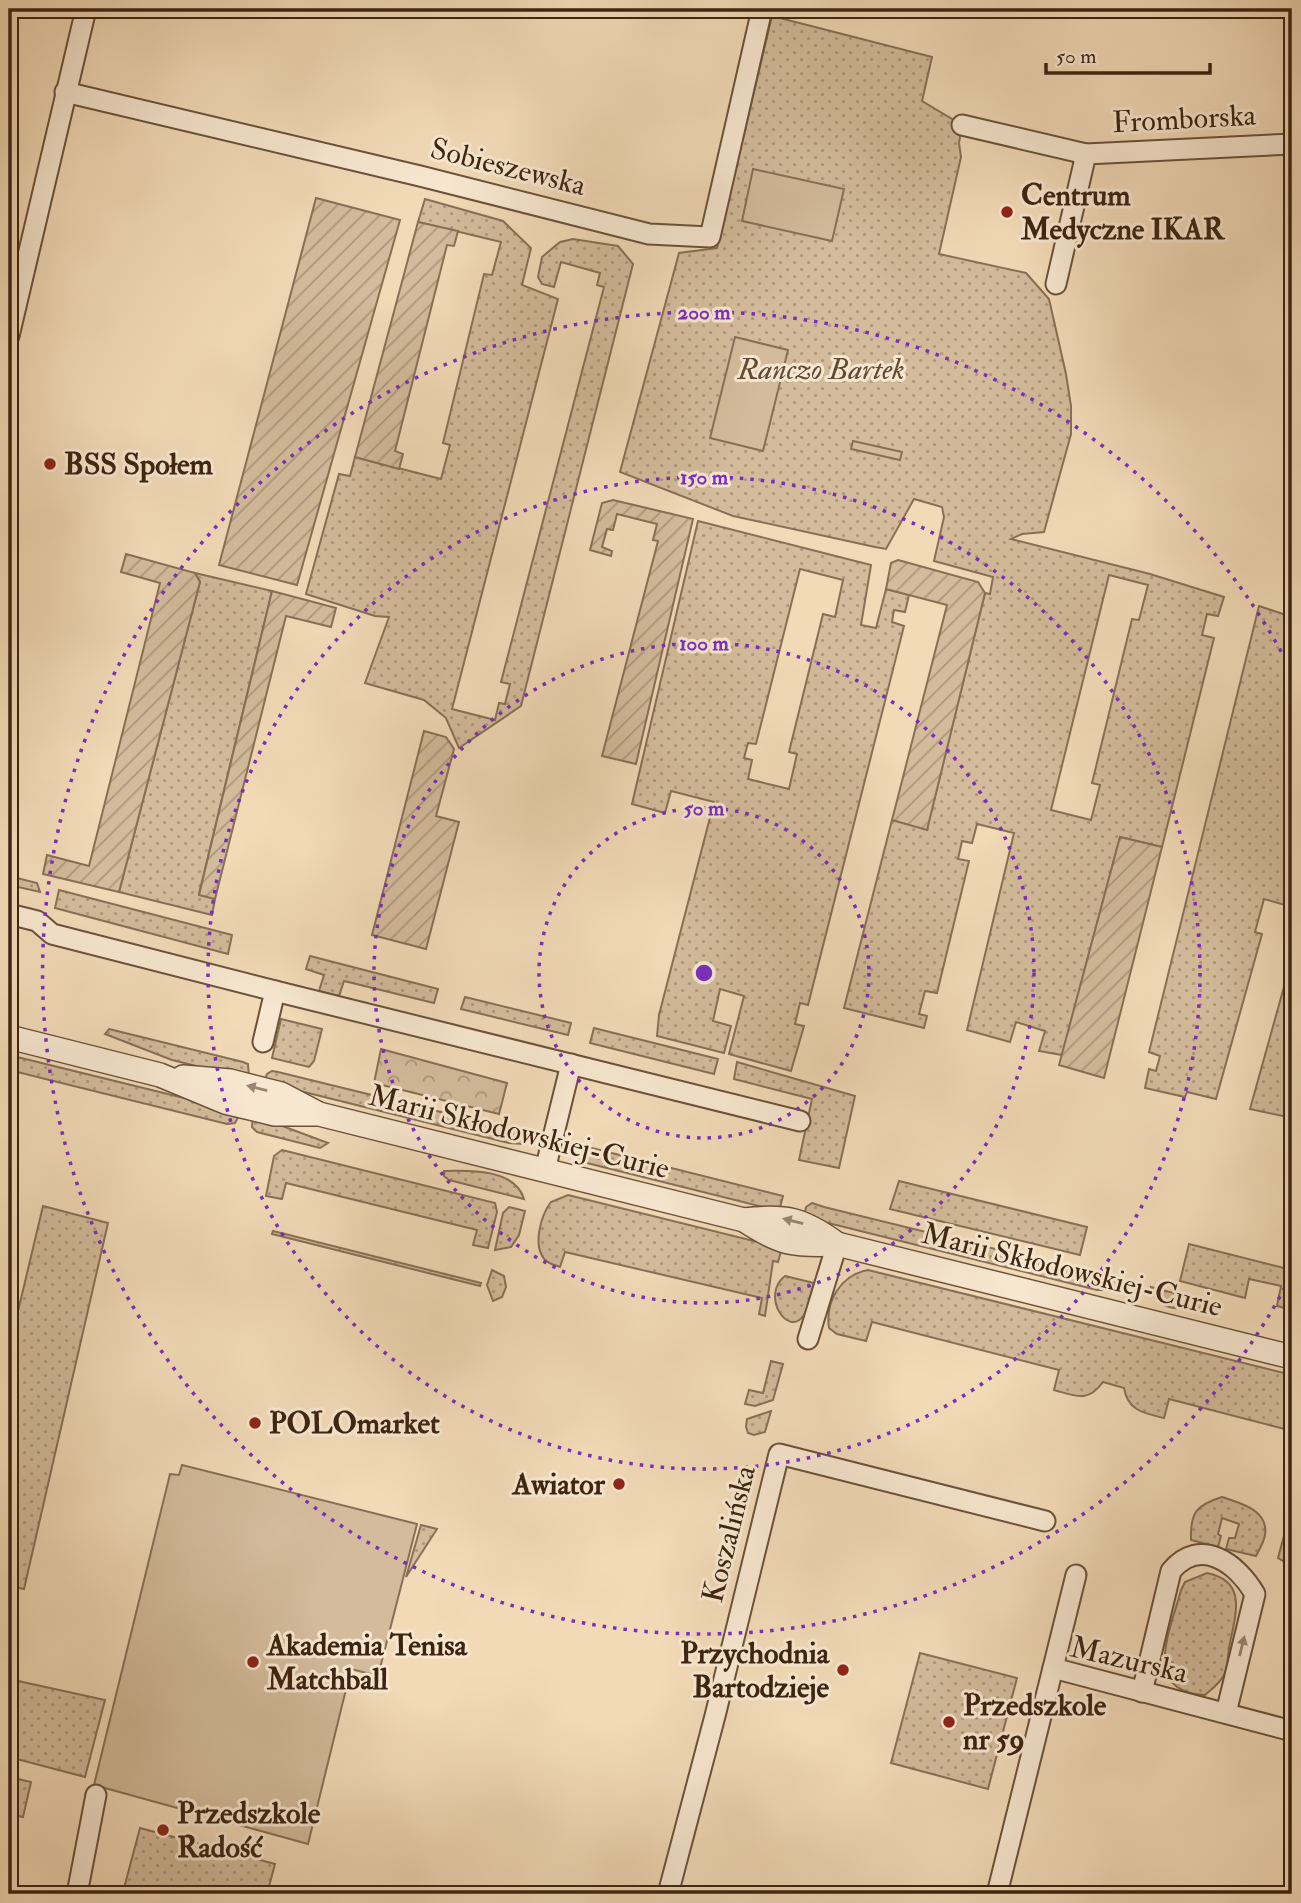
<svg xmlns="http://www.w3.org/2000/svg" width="1301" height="1903" font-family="'IM FELL Double Pica',serif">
<defs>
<pattern id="grass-dots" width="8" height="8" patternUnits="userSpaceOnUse" patternTransform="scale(1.75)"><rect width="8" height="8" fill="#d3bb9b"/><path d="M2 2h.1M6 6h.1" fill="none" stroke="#ac987d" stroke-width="1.8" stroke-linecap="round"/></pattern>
<pattern id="forest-crowns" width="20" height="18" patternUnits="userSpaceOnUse" patternTransform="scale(1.75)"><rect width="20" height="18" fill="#d3bb9b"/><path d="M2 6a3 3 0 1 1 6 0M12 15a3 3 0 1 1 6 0" fill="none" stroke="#ac987d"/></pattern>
<pattern id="garden-furrows" width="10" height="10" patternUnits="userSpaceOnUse" patternTransform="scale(1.75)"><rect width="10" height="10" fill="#d3bb9b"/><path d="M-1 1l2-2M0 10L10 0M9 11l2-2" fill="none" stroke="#ac987d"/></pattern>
</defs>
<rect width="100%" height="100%" fill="#f2dab7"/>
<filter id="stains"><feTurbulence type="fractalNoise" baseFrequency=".00286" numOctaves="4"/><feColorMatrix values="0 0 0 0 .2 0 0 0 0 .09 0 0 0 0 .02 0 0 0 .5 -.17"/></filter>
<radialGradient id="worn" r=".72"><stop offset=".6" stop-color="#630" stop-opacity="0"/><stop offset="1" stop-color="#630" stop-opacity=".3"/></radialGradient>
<g fill="url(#grass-dots)" stroke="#887056" stroke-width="2" fill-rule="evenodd">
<path d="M772,16L932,57L922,101L962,125L959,143L961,157L939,254L1026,273L1049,299L1066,374L1071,406V434L1044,532L1022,534L1011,539L1150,574L1224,597L1218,616L1207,614L1202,635L1214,638L1162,847L1120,837L1062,1055L1039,1051L1045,1031L1016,1022L1010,1042L967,1030L1014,833L977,824L972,843L962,841L958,859L969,861L937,993L925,991L919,1014L927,1016L924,1028L844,1008L892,820L927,829L985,593L990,594L993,577L934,561L944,517L942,507L914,499L886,549L875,547L733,516L620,472L679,253L717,248ZM1109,575L1148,585L1139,620L1132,619L1092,783L1100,785L1091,820L1051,810Z"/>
<path d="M425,199L503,221L531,248L522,285L558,299L452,709L495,720L499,703L505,704L510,684L501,682L604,287L597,285L600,273L561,262L554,287L542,284L538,277L542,257L560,242L573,239L618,246L633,264L521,706L459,748L446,718L424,700L365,683L389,617L375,616L306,594L339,474L350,476L355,457L441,479L450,445L443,443L484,274L492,275L501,242L418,222Z"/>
<path d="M698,521L871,565L861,625L876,628L886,589L909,595L905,612L894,610L892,622L904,626L808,1005L800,1003L795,1024L804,1026L791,1071L729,1054L744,996L720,989L713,1021L731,1026L724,1053L657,1036L659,1015L714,802L671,791L665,813L632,804ZM800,569L843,580L835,617L823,614L789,752L797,754L789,789L748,779L752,760L744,758L748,743L756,744Z"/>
<path d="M195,573L272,591L199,894L215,899L212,915L119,892L200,582Z"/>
<path d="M1259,606L1292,617V907L1264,899L1255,932L1262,934L1216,1099L1187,1092L1185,1097L1145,1088L1149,1069L1156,1071L1160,1056L1149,1052Z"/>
<path d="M9,876L37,883L40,892L9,885Z"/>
<path d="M59,890L232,935L228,954L55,908Z"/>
<path d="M310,956L438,989L434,1003L344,981L339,996L319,991L324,975L306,969Z"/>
<path d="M1292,958V1118L1250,1109Z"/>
<path d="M465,997L571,1023L568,1035L461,1009Z"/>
<path d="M281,1019L322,1029L314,1061L309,1067L272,1058Z"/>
<path d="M594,1028L718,1059L714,1074L590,1043Z"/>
<path d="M109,1029L243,1062L248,1064L249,1079L172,1060L105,1034Z"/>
<path d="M9,1055L241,1112L235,1123L227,1124L9,1070Z"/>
<path d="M737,1062L855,1096L839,1168L799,1160L812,1099L734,1079Z"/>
<path d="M272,1071L278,1072L539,1136L523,1144L509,1143L264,1082L267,1074Z"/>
<path d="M253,1115L328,1143L320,1148L257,1132L252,1127Z"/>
<path d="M564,1141L783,1196L779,1211L583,1162L571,1154Z"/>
<path d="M282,1150L495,1203L497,1212L488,1248L473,1245L477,1230L286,1183L282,1199L266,1196L274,1156Z"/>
<path d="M444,1171C470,1170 515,1169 524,1199L449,1180L444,1176Z"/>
<path d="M899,1181L1087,1227L1080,1255L890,1209Z"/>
<path d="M568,1195L782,1248L778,1262L773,1261L765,1316L759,1314L762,1298L565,1252L560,1267C555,1265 549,1264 545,1260C532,1246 541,1215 551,1202Z"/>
<path d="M812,1203L824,1207L1126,1281L1114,1290H1097L804,1217L806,1207Z"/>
<path d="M43,1206L108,1223L24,1589L9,1586V1349Z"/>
<path d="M509,1207L525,1211L519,1235L511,1247L495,1250L503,1213Z"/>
<path d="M273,1231L481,1283L480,1286L272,1234Z"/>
<path d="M1189,1244L1292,1270V1310L1277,1306L1281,1286L1249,1279L1245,1298L1180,1281Z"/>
<path d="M492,1270L504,1276L506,1287L502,1297L493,1301L487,1285Z"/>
<path d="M868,1270L1292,1375V1431L1169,1399L1164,1418C1144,1413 1128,1411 1124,1388L1103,1382C1088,1403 1076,1396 1054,1390L1059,1370L872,1322L866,1341L837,1334L829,1328C825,1301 841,1275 868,1270Z"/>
<path d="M785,1276L814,1283C811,1292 809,1306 804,1315C788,1339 760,1295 785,1276Z"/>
<path d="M1151,1287L1216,1304L1217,1309C1194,1306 1158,1318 1151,1287Z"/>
<path d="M771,1361L783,1364L773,1400L755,1406L745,1404L749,1390L763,1393Z"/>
<path d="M771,1411L765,1432L754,1435L748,1433L746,1427L747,1419Z"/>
<path d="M1222,1497C1240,1503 1269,1510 1265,1535C1264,1542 1259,1550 1256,1556L1226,1549L1229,1538H1235L1239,1524L1222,1518L1218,1534L1221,1536L1218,1547L1191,1540C1190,1513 1196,1505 1222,1497Z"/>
<path d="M421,1525L437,1529L406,1577Z"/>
<path d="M1292,1526V1546L1285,1562L1278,1558L1286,1528Z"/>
<path d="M1207,1573C1247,1581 1236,1613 1230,1643C1228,1653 1228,1666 1224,1675C1220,1683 1212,1689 1205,1695C1140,1692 1171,1629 1181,1590L1185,1582Z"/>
<path d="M920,1653L1017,1678L988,1789L891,1763Z"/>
<path d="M9,1679L105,1700L85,1777L9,1757Z"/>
<path d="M9,1777L31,1782L23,1817L9,1814Z"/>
<path d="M140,1828L275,1864L267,1894H133L123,1892Z"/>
</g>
<path fill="url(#forest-crowns)" stroke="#887056" stroke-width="2" d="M381,1049L507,1083L499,1114L374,1083Z"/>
<g fill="url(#garden-furrows)" stroke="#887056" stroke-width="2">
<path d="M316,198L400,220L297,585L219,565Z"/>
<path d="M418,222L458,231L454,246L447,245L395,451L403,454L399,469L355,457Z"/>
<path d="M613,500L693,519L636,764L602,756L658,541L653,540L657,524L617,514L613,530L607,529L602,547L612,551L611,556L590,550L602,503Z"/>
<path d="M126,554L195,573L200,582L119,892L43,874L47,855L89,866L160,583L121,572Z"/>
<path d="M898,560L978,582L985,593L927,830L892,820L947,605L886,589L891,563Z"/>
<path d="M272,591L336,608L331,627L286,616L215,899L199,895Z"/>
<path d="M424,731L446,737L454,749L436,816L459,822L426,949L372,935Z"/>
<path d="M1120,837L1162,847L1104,1078L1059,1065Z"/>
</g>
<g fill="#d3bb9b" stroke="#887056" stroke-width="2">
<path d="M753,169L844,189L832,241L742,221Z"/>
<path d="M735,337L788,350L763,451L710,438Z"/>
<path d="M853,441L902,452L900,460L851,449Z"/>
<path d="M182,1465L417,1524L378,1676L351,1669L308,1844L94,1785L170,1474L179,1475Z"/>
</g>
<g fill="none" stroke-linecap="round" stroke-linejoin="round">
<g stroke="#6a523a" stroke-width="23">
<g id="minor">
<path d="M65,92L420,176L649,234L710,237L762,9"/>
<path d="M962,125L1086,154"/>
<path d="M1056,284L1086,154L1292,144"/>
<path d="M9,336L86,9"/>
<path d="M9,914L37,921L52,934L275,991L800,1121"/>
<path d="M263,1042L275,991"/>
<path d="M545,1170L571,1064"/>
<path d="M808,1339L837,1244"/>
<path d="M1053,1668L1076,1575"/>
<path d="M1142,1692L1171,1571C1200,1536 1237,1563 1255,1594L1226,1713"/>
<path d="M77,1894L96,1795"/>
<path d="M668,1894L715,1716L779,1454L1045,1521"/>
<path d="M997,1894L1053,1668L1292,1731"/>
</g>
</g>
<g stroke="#6a523a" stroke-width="26">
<g id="tertiary">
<path d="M9,1037L160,1075L225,1102L275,1114H319L744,1220C780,1244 794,1246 837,1244L1292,1357"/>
<path d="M183,1077L230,1081L281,1094L317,1113"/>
<path d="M744,1220C786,1215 803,1219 837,1244"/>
</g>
</g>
<use href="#minor" stroke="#f7e7d0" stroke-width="19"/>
<use href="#tertiary" stroke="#f7e7d0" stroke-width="23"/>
</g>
<defs><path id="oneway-solid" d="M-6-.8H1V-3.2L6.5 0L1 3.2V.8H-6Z" transform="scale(1.75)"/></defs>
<g fill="#9a8670">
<use href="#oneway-solid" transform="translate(257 1088) rotate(-166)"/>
<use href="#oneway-solid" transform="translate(793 1221) rotate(-166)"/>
<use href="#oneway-solid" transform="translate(1242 1646) rotate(-76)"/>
</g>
<g fill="none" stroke="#7b2cbf" stroke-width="3.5" stroke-dasharray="3.5 7">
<circle cx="704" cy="973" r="165"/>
<circle cx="704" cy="973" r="330"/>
<circle cx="704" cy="973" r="496"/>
<path d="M1290 1278A661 661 0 1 1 1290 668"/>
</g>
<g fill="#8f2418" stroke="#f7e7d0" stroke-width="2.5">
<circle cx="1007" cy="212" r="7"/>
<circle cx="50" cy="464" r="7"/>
<circle cx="255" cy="1423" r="7"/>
<circle cx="619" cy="1484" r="7"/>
<circle cx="253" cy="1662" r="7"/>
<circle cx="843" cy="1670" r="7"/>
<circle cx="949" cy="1722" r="7"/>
<circle cx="163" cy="1830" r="7"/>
</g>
<g text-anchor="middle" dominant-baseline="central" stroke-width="6" stroke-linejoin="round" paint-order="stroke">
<g font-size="30" fill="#3d2411" stroke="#f7e7d0">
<text transform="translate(1184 119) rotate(-3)">Fromborska</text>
<text transform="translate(508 167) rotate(14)">Sobieszewska</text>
<text transform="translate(519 1132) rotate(14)">Marii Skłodowskiej-Curie</text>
<text transform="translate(1072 1270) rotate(14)">Marii Skłodowskiej-Curie</text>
<text transform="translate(729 1534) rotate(-76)">Koszalińska</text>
<text transform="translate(1129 1660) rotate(13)">Mazurska</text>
</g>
<g font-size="30" font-weight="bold" fill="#3d2411" stroke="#f7e7d0" text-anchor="start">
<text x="1021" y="195">Centrum<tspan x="1021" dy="34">Medyczne IKAR</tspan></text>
<text x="64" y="464">BSS Społem</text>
<text x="269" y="1423">POLOmarket</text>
<text x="605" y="1484" text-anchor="end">Awiator</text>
<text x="267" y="1645">Akademia Tenisa<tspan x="267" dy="34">Matchball</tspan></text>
<text x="829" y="1653" text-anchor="end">Przychodnia<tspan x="829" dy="34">Bartodzieje</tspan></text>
<text x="963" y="1705">Przedszkole<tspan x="963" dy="34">nr 59</tspan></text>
<text x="177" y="1813">Przedszkole<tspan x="177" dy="34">Radość</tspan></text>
</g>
<g font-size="30" font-style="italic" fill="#624a34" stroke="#f7e7d0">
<text x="821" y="369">Ranczo Bartek</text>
</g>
</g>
<circle cx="704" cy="973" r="10" fill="#7b2cbf" stroke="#f7e7d0" stroke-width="3.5"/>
<g font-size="21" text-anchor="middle" font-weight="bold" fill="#7b2cbf" stroke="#f7e7d0" stroke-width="6" stroke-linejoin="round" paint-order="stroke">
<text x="704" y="319">200 m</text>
<text x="704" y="484">150 m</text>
<text x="704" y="650">100 m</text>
<text x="704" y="815">50 m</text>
</g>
<rect width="1301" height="1903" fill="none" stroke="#f2dab7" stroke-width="35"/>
<rect x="10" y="10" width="1280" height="1882" fill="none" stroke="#3d2411" stroke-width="3.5"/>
<rect x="18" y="18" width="1266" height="1868" fill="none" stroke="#3d2411" stroke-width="2"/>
<path d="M1046 63v10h164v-10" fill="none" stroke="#3d2411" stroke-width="3.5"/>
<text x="1056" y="63" font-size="21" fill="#3d2411" stroke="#f7e7d0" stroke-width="5" paint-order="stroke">50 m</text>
<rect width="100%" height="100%" filter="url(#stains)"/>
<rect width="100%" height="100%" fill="url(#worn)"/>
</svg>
